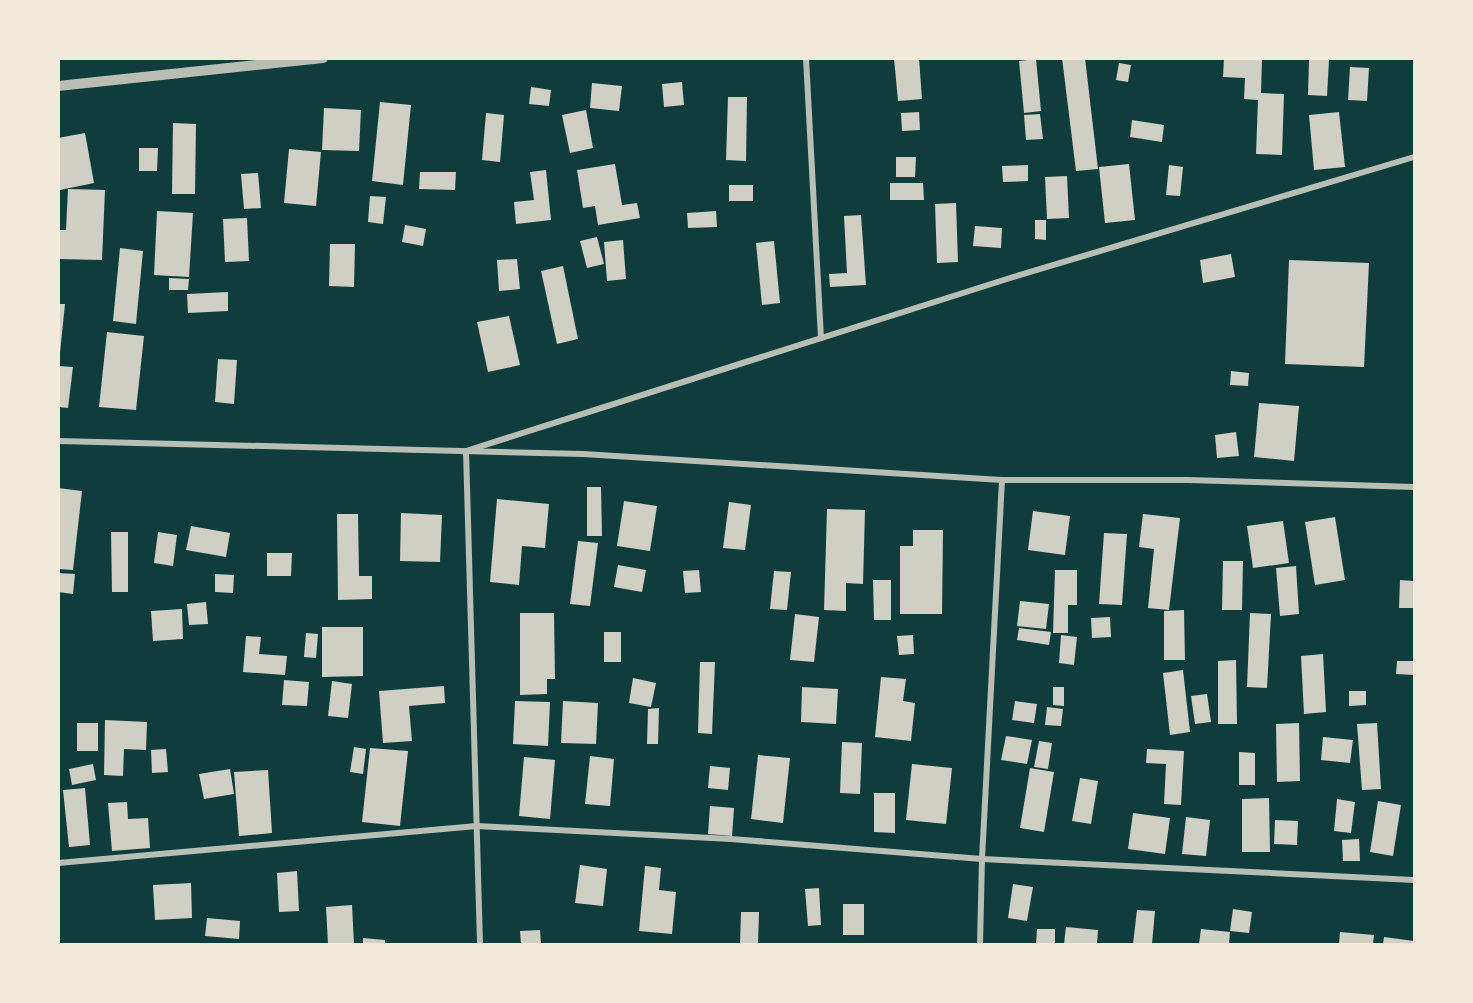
<svg xmlns="http://www.w3.org/2000/svg" width="1473" height="1003" font-family="'Sofia Sans Condensed',sans-serif">
<rect width="100%" height="100%" fill="#0f3d3e"/>
<g fill="#cfcfc3">
<path d="M894,58H919L922,99L898,101Z"/>
<path d="M1062,58H1085L1098,169L1076,171Z"/>
<path d="M1224,58H1262L1261,93L1284,94L1282,155L1256,154L1258,100L1244,99L1245,78L1223,77Z"/>
<path d="M1036,59L1041,111L1024,113L1019,61Z"/>
<path d="M1309,60H1329L1327,96L1308,95Z"/>
<path d="M1119,63L1131,65L1128,82L1116,80Z"/>
<path d="M1350,67L1369,68L1367,101L1348,100Z"/>
<path d="M682,82L684,105L664,107L662,84Z"/>
<path d="M592,83L622,86L619,111L590,108Z"/>
<path d="M531,87L551,90L549,106L529,104Z"/>
<path d="M728,97H747L746,161L726,160Z"/>
<path d="M380,102L411,105L403,185L372,181Z"/>
<path d="M324,108L361,110L359,151L322,150Z"/>
<path d="M586,110L593,148L570,153L562,115Z"/>
<path d="M919,112L920,130L902,131L901,113Z"/>
<path d="M1339,112L1345,167L1314,170L1309,115Z"/>
<path d="M486,113L504,115L500,162L482,160Z"/>
<path d="M1040,114L1043,139L1026,140L1024,115Z"/>
<path d="M1132,120L1164,125L1162,142L1130,137Z"/>
<path d="M173,123L196,124L195,194H172Z"/>
<path d="M85,133L94,183L60,190L58,179V138Z"/>
<path d="M139,148H158L157,171H139Z"/>
<path d="M289,149L321,152L316,206L284,203Z"/>
<path d="M896,157H916L915,177H896Z"/>
<path d="M615,164L622,205L637,203L640,218L598,225L595,206L583,208L577,170Z"/>
<path d="M1129,164L1135,220L1105,223L1099,167Z"/>
<path d="M1028,165V181L1003,182L1002,166Z"/>
<path d="M1169,165L1183,167L1180,196L1166,195Z"/>
<path d="M546,170L551,220L516,224L514,202L534,200L530,172Z"/>
<path d="M420,172H456L455,190L419,189Z"/>
<path d="M258,173L261,208L244,209L241,174Z"/>
<path d="M1067,176L1069,218L1047,219L1045,177Z"/>
<path d="M890,183H923L924,200H890Z"/>
<rect x="729" y="185" width="24" height="16"/>
<path d="M68,189L105,190L102,260L58,259V230H66Z"/>
<path d="M370,196L386,197L383,224L368,222Z"/>
<path d="M956,203L958,262L937,263L935,204Z"/>
<path d="M157,211L193,213L189,277L154,275Z"/>
<path d="M716,211L717,227L688,228L687,213Z"/>
<path d="M861,215L866,285L830,287L829,274L847,273L844,216Z"/>
<path d="M247,218L249,261L225,262L223,219Z"/>
<path d="M1035,220H1046V240L1035,239Z"/>
<path d="M405,225L426,229L423,246L402,242Z"/>
<path d="M975,226L1002,228L1001,248L973,246Z"/>
<path d="M597,237L604,264L587,268L580,241Z"/>
<path d="M623,240L626,279L607,281L604,242Z"/>
<path d="M774,241L780,303L762,305L756,243Z"/>
<path d="M330,244H355L354,287L329,286Z"/>
<path d="M120,248L143,251L136,324L113,321Z"/>
<path d="M1231,254L1235,277L1203,283L1200,260Z"/>
<path d="M517,259L520,289L499,291L497,260Z"/>
<path d="M1289,260L1369,263L1364,367L1285,364Z"/>
<path d="M563,266L578,339L557,344L541,271Z"/>
<path d="M169,278L189,279L188,290H169Z"/>
<path d="M228,292V311L188,313L187,294Z"/>
<path d="M58,304H65L60,353H58Z"/>
<path d="M509,316L520,365L488,372L477,322Z"/>
<path d="M107,332L144,336L136,410L99,407Z"/>
<path d="M218,359L237,360L234,404L215,402Z"/>
<path d="M58,366L73,367L68,408L58,407Z"/>
<path d="M1231,371L1249,373L1248,386L1230,385Z"/>
<path d="M1259,403L1299,406L1294,461L1254,457Z"/>
<path d="M1236,432L1239,456L1217,458L1215,435Z"/>
<path d="M587,487H601L602,536H587Z"/>
<path d="M58,488L82,491L73,570L58,569Z"/>
<path d="M497,499L549,504L545,548L522,546L519,585L490,582Z"/>
<path d="M624,501L657,506L650,551L617,546Z"/>
<path d="M729,502L751,505L745,550L723,548Z"/>
<path d="M827,509L865,510L863,584L846,583V611L824,610Z"/>
<path d="M1033,511L1070,516L1065,555L1028,550Z"/>
<path d="M401,513L442,515L440,562L400,561Z"/>
<path d="M337,514H358L359,576H372V599L338,600Z"/>
<path d="M1143,514L1180,518L1169,610L1148,608L1154,549L1139,547Z"/>
<path d="M1335,517L1345,580L1315,585L1305,522Z"/>
<path d="M1283,521L1289,563L1253,568L1247,526Z"/>
<path d="M191,526L230,533L226,557L186,550Z"/>
<path d="M913,530H943L942,614H900V546H913Z"/>
<path d="M111,532H128V592H112Z"/>
<path d="M158,532L177,535L173,566L154,563Z"/>
<path d="M1104,533L1127,534L1122,605L1099,604Z"/>
<path d="M578,541L598,543L590,606L570,604Z"/>
<path d="M267,553H292L291,576H267Z"/>
<path d="M1223,561H1243L1242,610H1222Z"/>
<path d="M618,565L646,570L642,592L614,587Z"/>
<path d="M1296,566L1299,614L1280,616L1276,568Z"/>
<path d="M699,570L701,592L685,593L683,571Z"/>
<path d="M1055,570H1077V605H1068V633H1053Z"/>
<path d="M774,571L791,572L787,610L770,609Z"/>
<path d="M58,573L75,574L73,594L58,592Z"/>
<path d="M215,574L234,575L233,593L215,592Z"/>
<path d="M873,580H891V620H874Z"/>
<path d="M1400,580L1414,581V608H1399Z"/>
<path d="M1020,601L1049,604L1046,629L1017,626Z"/>
<path d="M206,602L208,624L189,625L187,604Z"/>
<path d="M182,609L183,639L153,641L151,611Z"/>
<path d="M1184,610L1185,660H1164V611Z"/>
<path d="M520,613H554L555,679H547V694L520,695Z"/>
<path d="M1250,613L1271,614L1267,688L1247,687Z"/>
<path d="M795,614L819,617L814,662L790,660Z"/>
<path d="M1110,617L1111,637L1092,638L1091,618Z"/>
<path d="M322,627H363V676L322,677Z"/>
<path d="M1019,628L1051,632L1049,645L1017,640Z"/>
<rect x="604" y="632" width="17" height="30"/>
<path d="M306,633L318,634L316,658L304,657Z"/>
<path d="M913,635L914,654L899,655L897,636Z"/>
<path d="M1061,635L1077,637L1074,665L1059,663Z"/>
<path d="M246,636L261,637L259,654L287,656L285,675L243,672Z"/>
<path d="M1323,654L1326,712L1304,714L1301,656Z"/>
<path d="M1236,660L1237,724H1218V661Z"/>
<path d="M1397,661H1414V675L1396,674Z"/>
<path d="M700,662H715L712,734L698,733Z"/>
<path d="M1183,670L1190,732L1170,735L1163,673Z"/>
<path d="M881,677L906,679L903,701L915,703L911,741L875,737Z"/>
<path d="M633,678L656,683L651,707L629,703Z"/>
<path d="M284,680L309,682L307,706L282,705Z"/>
<path d="M332,681L352,684L348,718L328,716Z"/>
<path d="M444,686L445,703L409,706L412,741L383,743L379,691Z"/>
<path d="M802,687L838,689L836,724L801,722Z"/>
<path d="M1053,687H1064V706L1053,705Z"/>
<path d="M1349,691H1366V705L1349,706Z"/>
<path d="M1207,694L1211,722L1195,724L1191,696Z"/>
<path d="M515,701L550,702L548,746L513,744Z"/>
<path d="M563,701L598,703L596,744L561,743Z"/>
<path d="M1015,701L1037,704L1034,723L1012,720Z"/>
<path d="M1047,707L1063,709L1061,726L1045,725Z"/>
<path d="M659,708L658,744H647L648,709Z"/>
<path d="M105,720L147,722L146,750L124,749L123,776L104,775Z"/>
<rect x="77" y="723" width="21" height="28"/>
<path d="M1299,723L1300,781L1277,782L1276,724Z"/>
<path d="M1377,723L1381,789L1362,790L1357,724Z"/>
<path d="M1006,736L1032,740L1027,764L1001,760Z"/>
<path d="M1323,737L1353,740L1350,763L1321,760Z"/>
<path d="M1039,741L1052,743L1048,769L1034,767Z"/>
<path d="M842,742L862,743L860,794L840,793Z"/>
<path d="M354,747L366,749L363,774L350,772Z"/>
<path d="M370,748L408,751L400,826L362,822Z"/>
<path d="M166,749L168,772L152,773L151,750Z"/>
<path d="M1147,749L1184,751L1181,805L1164,804L1166,764L1146,763Z"/>
<path d="M1239,752L1255,753V785H1239Z"/>
<path d="M758,755L790,758L783,823L751,819Z"/>
<path d="M590,756L614,759L610,806L585,804Z"/>
<path d="M524,757L555,760L550,819L519,816Z"/>
<path d="M93,764L96,780L72,785L69,769Z"/>
<path d="M912,764L952,768L946,824L906,820Z"/>
<path d="M710,766L730,768L728,790L708,788Z"/>
<path d="M1030,768L1054,772L1044,832L1020,828Z"/>
<path d="M230,769L234,794L204,799L199,774Z"/>
<path d="M268,770L272,833L239,836L234,772Z"/>
<path d="M1080,778L1098,781L1091,824L1072,821Z"/>
<path d="M85,788L90,845L69,847L63,790Z"/>
<path d="M874,793H895V833L874,832Z"/>
<path d="M1269,798L1270,852H1242V799Z"/>
<path d="M1337,799L1355,802L1351,833L1334,831Z"/>
<path d="M1378,801L1401,805L1393,856L1370,852Z"/>
<path d="M127,802L128,819L148,818L150,848L112,851L108,803Z"/>
<path d="M710,806L734,808L732,836L708,834Z"/>
<path d="M1133,813L1170,818L1165,854L1128,849Z"/>
<path d="M1186,817L1210,820L1206,856L1182,854Z"/>
<path d="M1275,820L1298,821L1297,845L1274,844Z"/>
<path d="M1359,839L1360,861H1343L1342,840Z"/>
<path d="M580,865L607,869L603,906L575,903Z"/>
<path d="M645,866L661,868L659,890L676,892L672,934L639,931Z"/>
<path d="M297,871L299,911L279,912L277,873Z"/>
<path d="M191,883L192,918L155,920L153,885Z"/>
<path d="M1013,884L1033,887L1027,921L1008,918Z"/>
<path d="M819,888L821,925L808,926L805,889Z"/>
<rect x="843" y="904" width="21" height="31"/>
<path d="M352,905L354,944H328L326,907Z"/>
<path d="M1233,909L1252,912L1249,933L1230,931Z"/>
<path d="M1137,910L1155,911L1152,944H1133Z"/>
<path d="M741,912H759L758,944H740Z"/>
<path d="M207,918L240,921L239,939L205,936Z"/>
<path d="M1066,927L1098,930L1097,944H1064Z"/>
<path d="M1037,929H1055V944H1036Z"/>
<path d="M1201,929L1230,932L1229,944H1199Z"/>
<path d="M540,930L541,944H521L520,931Z"/>
<path d="M1340,932L1374,935L1373,944H1339Z"/>
<path d="M1384,937L1414,941V944H1383Z"/>
<path d="M363,938L385,940V944H363Z"/>
</g>
<g fill="none" stroke-linecap="round" stroke-linejoin="round">
<g stroke="#b8beb3" stroke-width="6">
<path d="M806,58L821,338"/>
<path d="M58,441L583,454L1002,480H1188L1414,487"/>
<path d="M58,863L477,826L731,839L982,859L1414,880"/>
<path d="M480,944L466,451L1010,278L1414,157"/>
<path d="M980,944L982,859L1002,480"/>
</g>
<path stroke="#b8beb3" stroke-width="10" d="M58,86L323,58"/>
</g>
<rect width="1473" height="1003" fill="none" stroke="#f1e9da" stroke-width="120"/>
</svg>
